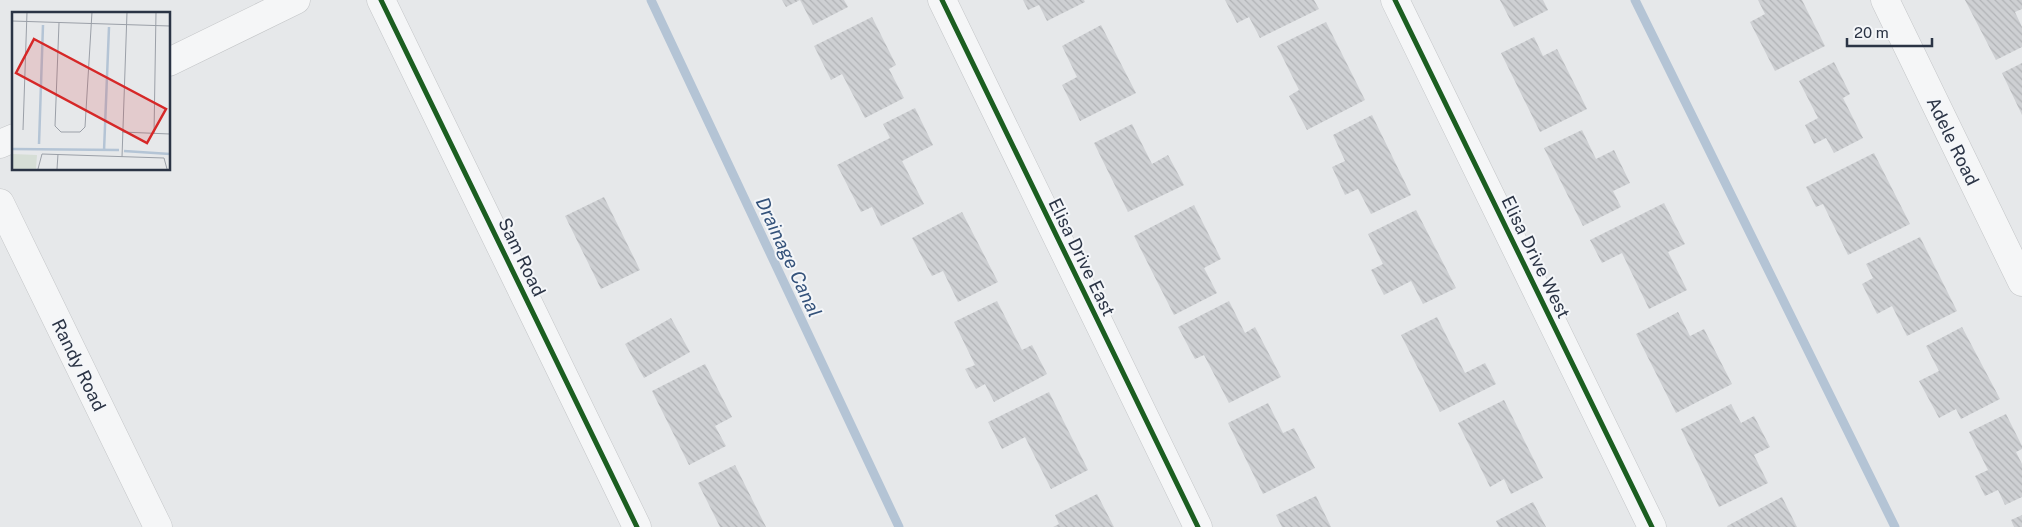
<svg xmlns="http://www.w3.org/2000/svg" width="2022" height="527" font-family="'Public Sans',sans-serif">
<defs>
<pattern id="building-back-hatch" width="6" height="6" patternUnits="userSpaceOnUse" patternTransform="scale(1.25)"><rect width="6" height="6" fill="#ced0d3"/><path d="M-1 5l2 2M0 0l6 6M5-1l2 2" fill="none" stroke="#b1b3b6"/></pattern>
</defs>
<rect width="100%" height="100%" fill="#e6e8ea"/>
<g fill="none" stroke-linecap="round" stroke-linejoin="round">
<g stroke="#b4c4d5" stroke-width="9">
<path d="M651,0L899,527"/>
<path d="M1635,0L1895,527"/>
</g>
</g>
<g fill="url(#building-back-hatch)">
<path d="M782,0H800L786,7Z"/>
<path d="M800,0H844L848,7L813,25Z"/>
<path d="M1023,0H1084L1085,2L1047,21L1039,5L1028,10Z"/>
<path d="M1225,0H1314L1319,9L1260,38L1249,17L1237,23Z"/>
<path d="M1500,0H1543L1548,10L1514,27Z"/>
<path d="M1758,0H1802L1825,46L1775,71L1750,22L1765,14Z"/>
<path d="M1965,0H2022V9L2015,12L2022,27V47L1996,60Z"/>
<path d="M872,17L896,65L889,69L904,98L865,118L842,74L831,80L814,46Z"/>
<path d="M1326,22L1365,100L1307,130L1289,96L1299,90L1277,46Z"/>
<path d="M1101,25L1136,93L1080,121L1062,85L1077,77L1062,46Z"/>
<path d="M1534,37L1543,56L1557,49L1587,109L1540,132L1501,53Z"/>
<path d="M1834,62L1850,94L1843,98L1863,138L1834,153L1826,138L1814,144L1805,125L1818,118L1799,81Z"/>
<path d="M2022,63V115L2002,73Z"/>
<path d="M915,108L933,145L902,161L924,204L881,226L872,207L861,212L837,165L890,138L883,124Z"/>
<path d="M1372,115L1411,195L1371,214L1358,189L1345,195L1332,167L1345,161L1333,135Z"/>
<path d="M1132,124L1152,164L1168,155L1184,185L1128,212L1094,143Z"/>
<path d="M1582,130L1596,159L1614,150L1630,183L1613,191L1621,207L1583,226L1544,148Z"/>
<path d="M1874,153L1910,224L1848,255L1823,204L1816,207L1806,187Z"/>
<path d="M604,197L640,270L601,289L565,216Z"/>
<path d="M1664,203L1685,244L1668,252L1687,290L1649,309L1622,253L1602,263L1590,240Z"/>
<path d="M1194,205L1221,259L1204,268L1217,293L1174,315L1134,236Z"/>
<path d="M1416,210L1456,288L1423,304L1411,281L1384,295L1371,270L1383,264L1368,234Z"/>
<path d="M962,212L998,282L958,302L943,271L932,276L912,238Z"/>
<path d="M1920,237L1957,311L1907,336L1892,306L1877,314L1862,284L1873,278L1866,264Z"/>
<path d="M997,301L1022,350L1032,345L1047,374L994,402L985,384L976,389L965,369L975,365L954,322Z"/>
<path d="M1229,301L1245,333L1255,327L1281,377L1229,403L1204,355L1195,359L1178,327Z"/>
<path d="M1678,312L1690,336L1704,329L1732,384L1676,413L1636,334Z"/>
<path d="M1437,317L1465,373L1485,363L1496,384L1440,412L1401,335Z"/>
<path d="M671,318L690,352L644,378L625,344Z"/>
<path d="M1962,327L2000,399L1961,419L1956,409L1939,418L1919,381L1939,371L1926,346Z"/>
<path d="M705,364L732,417L715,426L726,446L689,465L652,391Z"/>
<path d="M1049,392L1088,470L1051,489L1025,437L1002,449L988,422Z"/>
<path d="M1504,400L1543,478L1511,494L1504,479L1490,487L1458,423Z"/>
<path d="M1268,403L1283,433L1294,428L1315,468L1263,494L1228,423Z"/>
<path d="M1731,404L1741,423L1754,416L1770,447L1754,455L1768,483L1719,507L1681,429Z"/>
<path d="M2006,414L2022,446V449L2016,452L2022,464V497L2005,505L1998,490L1985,496L1975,476L1988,470L1969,432Z"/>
<path d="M735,465L766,527H720L698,483Z"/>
<path d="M1097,494L1114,527H1053L1059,524L1055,515Z"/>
<path d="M1316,496L1331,527H1282L1276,515Z"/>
<path d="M1782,497L1797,527H1728L1727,526Z"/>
<path d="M1533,502L1546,527H1499L1496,521Z"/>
<path d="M2022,515V527H2014L2011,520Z"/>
</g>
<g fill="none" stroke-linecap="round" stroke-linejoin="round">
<g stroke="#c4c6c8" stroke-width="29">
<g id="minor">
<path d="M381,0L637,527"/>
<path d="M942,0L1198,527"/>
<path d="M1395,0L1652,527"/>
<path d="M1885,0L2022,282"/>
<path d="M169,62L296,0"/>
<path d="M0,144L14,138"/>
<path d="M0,203L158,527"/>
</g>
</g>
<use href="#minor" stroke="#f5f6f7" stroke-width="28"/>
<g stroke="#f4f6f9" stroke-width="8">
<g id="cycleway">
<path d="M381,0L637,527"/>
<path d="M942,0L1198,527"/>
<path d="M1395,0L1652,527"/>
</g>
</g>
<use href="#cycleway" stroke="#1b5e20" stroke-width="5"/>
</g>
<g text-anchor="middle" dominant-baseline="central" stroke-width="4" stroke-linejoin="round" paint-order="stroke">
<g font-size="18" fill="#2b3445" stroke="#f4f6f9">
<text transform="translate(1953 141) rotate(64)">Adele Road</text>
<text transform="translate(522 257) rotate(64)">Sam Road</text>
<text transform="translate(1082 257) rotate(64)">Elisa Drive East</text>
<text transform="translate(1536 257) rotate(64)">Elisa Drive West</text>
<text transform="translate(79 365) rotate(64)">Randy Road</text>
</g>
<g font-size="19" font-style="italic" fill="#34527a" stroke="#f4f6f9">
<text transform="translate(789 257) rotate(65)">Drainage Canal</text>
</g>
</g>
<g transform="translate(12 12)">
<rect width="158" height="158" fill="#e6e8ea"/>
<path d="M0,142L25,143L24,157H0Z" fill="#d6ded6"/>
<path fill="none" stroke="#b4c4d5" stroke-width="2.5" d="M27,132L31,13M0,137L107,138M92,139L97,15M112,139L158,142"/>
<path fill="none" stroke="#9ba0a8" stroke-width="1" d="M0,9L158,14M47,11L43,114L49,120H68L73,115L80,0M11,118L15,0M110,120L158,122M142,122L144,0M110,145L115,0M26,157L30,142L152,146L155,157M45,157L46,142"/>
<path fill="#d62828" fill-opacity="0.15" stroke="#d62828" stroke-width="2.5" d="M22,27L154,97L135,131L4,61Z"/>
<rect width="158" height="158" fill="none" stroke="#2b3445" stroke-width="2.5"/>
</g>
<path d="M1847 38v8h85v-8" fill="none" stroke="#2b3445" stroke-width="2.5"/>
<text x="1854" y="38" font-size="15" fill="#2b3445" stroke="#f4f6f9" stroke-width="4" paint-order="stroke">20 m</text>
</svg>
